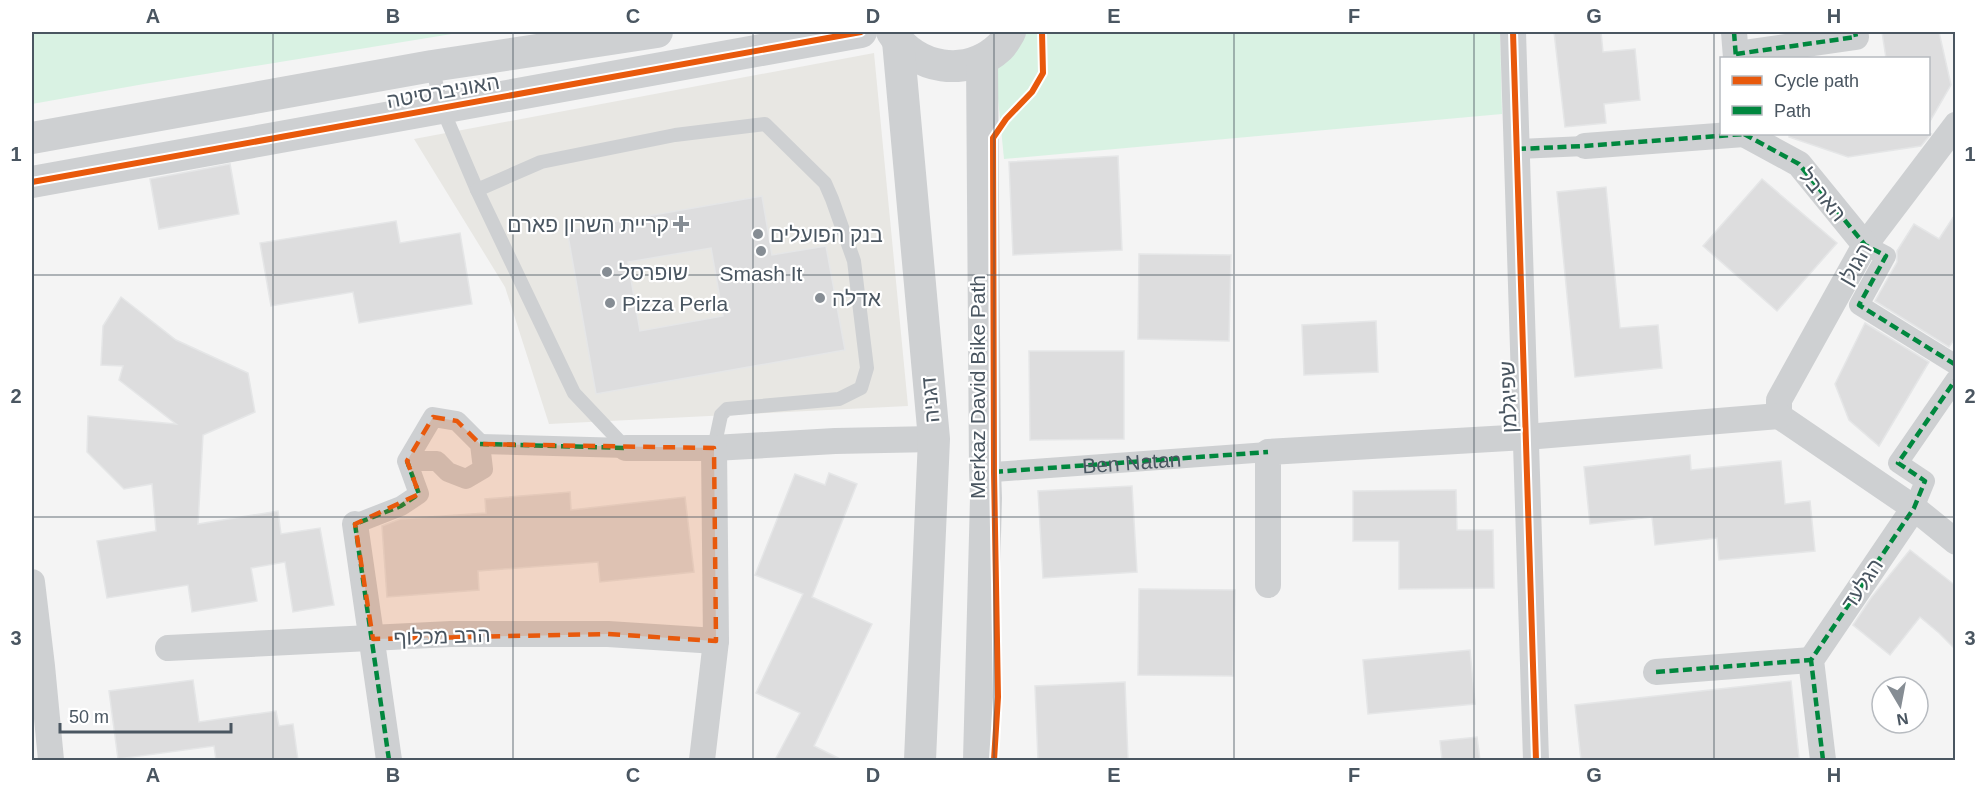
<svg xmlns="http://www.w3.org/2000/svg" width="1987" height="792" font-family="Helvetica,Heebo,sans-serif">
<rect width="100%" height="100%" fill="#f4f4f4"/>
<path fill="#e8e7e3" d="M874,53L908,406L549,424L505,287L414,139Z"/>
<g fill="#d9f2e3">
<path d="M32,32H464L144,84L32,104Z"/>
<path d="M1022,32H1500L1502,114L1004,159L995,68Z"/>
</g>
<g fill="#ddddde" stroke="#e5e6e7" stroke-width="1.5" fill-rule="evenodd">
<path d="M1554,32H1601L1603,52L1635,49L1640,100L1604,104L1606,123L1565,127Z"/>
<path d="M1882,32H1939L1951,85L1929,123V58H1886Z"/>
<path d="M1789,134H1931L1921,146L1848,157L1789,137Z"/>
<path d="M1118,156L1122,250L1013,255L1009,162Z"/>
<path d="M230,164L239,214L159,229L150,179Z"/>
<path d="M1762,179L1837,243L1777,311L1703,246Z"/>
<path d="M1606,187L1620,328L1658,325L1662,368L1575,377L1557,192Z"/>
<path d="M762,196L772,255L826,246L845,350L596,394L567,230ZM711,248L723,316L640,331L628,262Z"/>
<path d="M1956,213V337L1949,347L1875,301L1897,262V251L1914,224L1939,239Z"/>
<path d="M396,221L400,243L460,233L472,304L359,323L353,292L271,306L260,243Z"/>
<path d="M1139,254L1231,255L1229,341L1138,339Z"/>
<path d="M121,297L176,340L248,373L255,412L203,435L198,524L278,511L281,534L320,528L334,605L293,612L285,562L251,568L257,601L192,612L188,585L107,598L97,541L156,531L152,484L124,489L87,452L88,416L176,424L119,380L123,366L101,365L103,326Z"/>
<path d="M1376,321L1378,372L1304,375L1302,325Z"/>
<path d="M1865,323L1929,362L1879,446L1849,420L1835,384Z"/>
<path d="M1029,351H1124V439L1030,440Z"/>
<path d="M1690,455L1691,470L1781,461L1785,504L1810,501L1815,551L1719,560L1717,538L1655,545L1652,517L1590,524L1584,467Z"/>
<path d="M829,473L857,484L812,597L872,624L814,746L842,760H775L800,713L756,693L803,594L755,575L795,474L825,485Z"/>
<path d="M1132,486L1137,572L1043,578L1038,491Z"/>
<path d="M1456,490L1457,530H1493L1494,588L1399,589V541H1353V491Z"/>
<path d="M570,492L571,510L685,497L694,572L600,582L598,562L478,571L479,590L387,597L382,526L400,519L486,513L485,499Z"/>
<path d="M1910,550L1956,586V650L1939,633L1920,617L1890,655L1853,625L1871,598Z"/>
<path d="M1139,589L1235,590L1233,676L1138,675Z"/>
<path d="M1470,650L1475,704L1368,714L1363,660Z"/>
<path d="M193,680L199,722L276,711L279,726L293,724L298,760H216L214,746L118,759L109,691Z"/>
<path d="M1791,681L1799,758L1781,760H1581L1575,705Z"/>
<path d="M1125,682L1128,760H1038L1035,686Z"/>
<path d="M1477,737L1480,760H1442L1440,741Z"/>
</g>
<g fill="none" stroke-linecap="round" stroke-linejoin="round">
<g stroke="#ced0d2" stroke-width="14">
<path d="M432,66L442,108L477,190L574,393L626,448"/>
<path d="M477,190L541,162L675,135L765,124L825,183L832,199L854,261L867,368L861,388L839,399L727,409L721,415L714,448"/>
</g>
<g stroke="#ced0d2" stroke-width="20">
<path d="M1517,149L1585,146"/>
<path d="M1865,245L1886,256L1859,305L1956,365"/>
<path d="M480,444L626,448"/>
<path id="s1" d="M994,472L1268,452"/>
<path d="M1914,508L1925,481L1898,463L1956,379"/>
<path d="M355,524L401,506L419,494L407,461L433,417L457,421L480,444L483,469L466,479L448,472L437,461H407"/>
</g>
<g stroke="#ced0d2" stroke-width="26">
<path d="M1513,32L1536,760"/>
<path d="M1734,32L1736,58"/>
<path d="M1736,54L1856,37L1855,32"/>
<path d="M1956,125L1865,245L1779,400V416L1914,508L1956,542"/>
<path d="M1744,134L1799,164L1865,245"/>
<path d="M1585,146L1744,134"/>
<path d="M626,448H714L835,441L934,439"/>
<path d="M355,524L389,760"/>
<path d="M32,582L42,666L51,760"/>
<path d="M1268,585V452L1526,437L1779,416"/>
<path d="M168,648L451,634H608L716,641"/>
<path d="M1656,672L1811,660"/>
<path d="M702,760L716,641L714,448"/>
<path d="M1823,760L1811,660L1914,508"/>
</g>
<g stroke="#ced0d2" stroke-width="32">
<path d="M892,32C915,70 967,78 1000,47C1004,43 1007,37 1010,32"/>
<path d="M898,41L934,439L920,760"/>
<path d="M32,138L432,66L657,32"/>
<path d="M32,182L861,32"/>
<path d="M979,760L986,498L985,470L982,60"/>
</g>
<g stroke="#00873e" stroke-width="4.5" stroke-dasharray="9 4.5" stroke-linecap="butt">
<path d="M1734,32L1736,58"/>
<path d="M1736,54L1856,37L1855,32"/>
<path d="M1744,134L1799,164L1865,245L1886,256L1859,305L1956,365"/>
<path d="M1517,149L1585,146L1744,134"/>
<path d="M480,444L626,448"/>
<path d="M994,472L1268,452"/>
<path d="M1656,672L1811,660"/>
<path d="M389,760L355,524L401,506L419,494L407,461"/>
<path d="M1823,760L1811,660L1914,508L1925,481L1898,463L1956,379"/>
</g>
<g stroke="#fff" stroke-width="10">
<g id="cycleway">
<path d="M1513,32L1536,760"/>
<path d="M32,182L861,32"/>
<path d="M994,760L998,697L994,472L993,138L1006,119L1032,92L1043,73L1042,32"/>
</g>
</g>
<use href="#cycleway" stroke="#e8590c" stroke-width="6"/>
</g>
<path fill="#e8590c" fill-opacity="0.2" stroke="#e8590c" stroke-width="4.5" stroke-dasharray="12 8" stroke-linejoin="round" d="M433,417L457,421L480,444L714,448L716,641L608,634L373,639L355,524L419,494L407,461Z"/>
<path fill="none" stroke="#4a5661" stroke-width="1.5" stroke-opacity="0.55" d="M273,32V760M513,32V760M753,32V760M994,32V760M1234,32V760M1474,32V760M1714,32V760M32,275H1956M32,517H1956"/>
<g fill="#868d94" stroke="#fff" stroke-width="2">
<path d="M678 215h6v6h6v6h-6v6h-6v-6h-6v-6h6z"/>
<circle cx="758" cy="234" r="6"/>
<circle cx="761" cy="251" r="6"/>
<circle cx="607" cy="272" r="6"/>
<circle cx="820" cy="298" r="6"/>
<circle cx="610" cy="303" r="6"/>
</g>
<g text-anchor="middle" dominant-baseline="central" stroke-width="4.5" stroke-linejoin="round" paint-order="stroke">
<g font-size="21" fill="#4a5661" stroke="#fff">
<text transform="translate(443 91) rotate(-10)">האוניברסיטה</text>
<text transform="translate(1823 195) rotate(51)">הארבל</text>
<text transform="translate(1855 264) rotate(-60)">הגולן</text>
<text transform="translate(977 387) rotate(-90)">Merkaz David Bike Path</text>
<text transform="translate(1508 397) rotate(-92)">שפיגלמן</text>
<text transform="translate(930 400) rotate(-95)">דגניה</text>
<text stroke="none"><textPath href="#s1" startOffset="138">Ben Natan</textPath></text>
<text transform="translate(1862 584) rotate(-56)">הגלעד</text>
<text transform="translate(442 636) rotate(-2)">הרב מכלוף</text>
</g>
<g font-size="21" fill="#4a5661" stroke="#fff" text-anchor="start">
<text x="669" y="224" text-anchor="end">קריית השרון פארם</text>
<text x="770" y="234">בנק הפועלים</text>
<text x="619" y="272">שופרסל</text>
<text x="761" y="273" text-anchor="middle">Smash It</text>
<text x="832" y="298">אדלה</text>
<text x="622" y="303">Pizza Perla</text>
</g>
</g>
<rect width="1987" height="792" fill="none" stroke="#ffffff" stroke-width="66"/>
<rect x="1720" y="57" width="210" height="78" fill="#ffffff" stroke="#b7bbc0" stroke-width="1.5"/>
<rect x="1732" y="76" width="30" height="9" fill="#e8590c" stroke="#b7bbc0" stroke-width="1.5"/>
<text x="1774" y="87" font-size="18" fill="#4a5661">Cycle path</text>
<rect x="1732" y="106" width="30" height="9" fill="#00873e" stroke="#b7bbc0" stroke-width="1.5"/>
<text x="1774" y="117" font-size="18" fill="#4a5661">Path</text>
<g transform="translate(1900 705) rotate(170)"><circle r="28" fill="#ffffff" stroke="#b7bbc0" stroke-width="1.5"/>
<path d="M0-4.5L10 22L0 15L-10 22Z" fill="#868d94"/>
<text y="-9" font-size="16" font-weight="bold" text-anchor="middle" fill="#4a5661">N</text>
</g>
<path d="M60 723v9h171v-9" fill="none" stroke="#4a5661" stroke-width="3"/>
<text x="69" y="723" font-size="18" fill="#4a5661" stroke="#ffffff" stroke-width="4.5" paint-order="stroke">50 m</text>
<rect x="33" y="33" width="1921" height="726" fill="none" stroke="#4a5661" stroke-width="2"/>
<g font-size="20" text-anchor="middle" font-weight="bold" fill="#4a5661">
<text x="153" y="23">A</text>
<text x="393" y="23">B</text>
<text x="633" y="23">C</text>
<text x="873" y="23">D</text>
<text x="1114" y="23">E</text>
<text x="1354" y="23">F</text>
<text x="1594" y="23">G</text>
<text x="1834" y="23">H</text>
<text x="16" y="161">1</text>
<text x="1970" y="161">1</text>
<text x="16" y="403">2</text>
<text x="1970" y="403">2</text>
<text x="16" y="645">3</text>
<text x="1970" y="645">3</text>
<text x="153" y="782">A</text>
<text x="393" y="782">B</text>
<text x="633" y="782">C</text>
<text x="873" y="782">D</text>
<text x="1114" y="782">E</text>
<text x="1354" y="782">F</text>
<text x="1594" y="782">G</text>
<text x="1834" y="782">H</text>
</g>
</svg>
